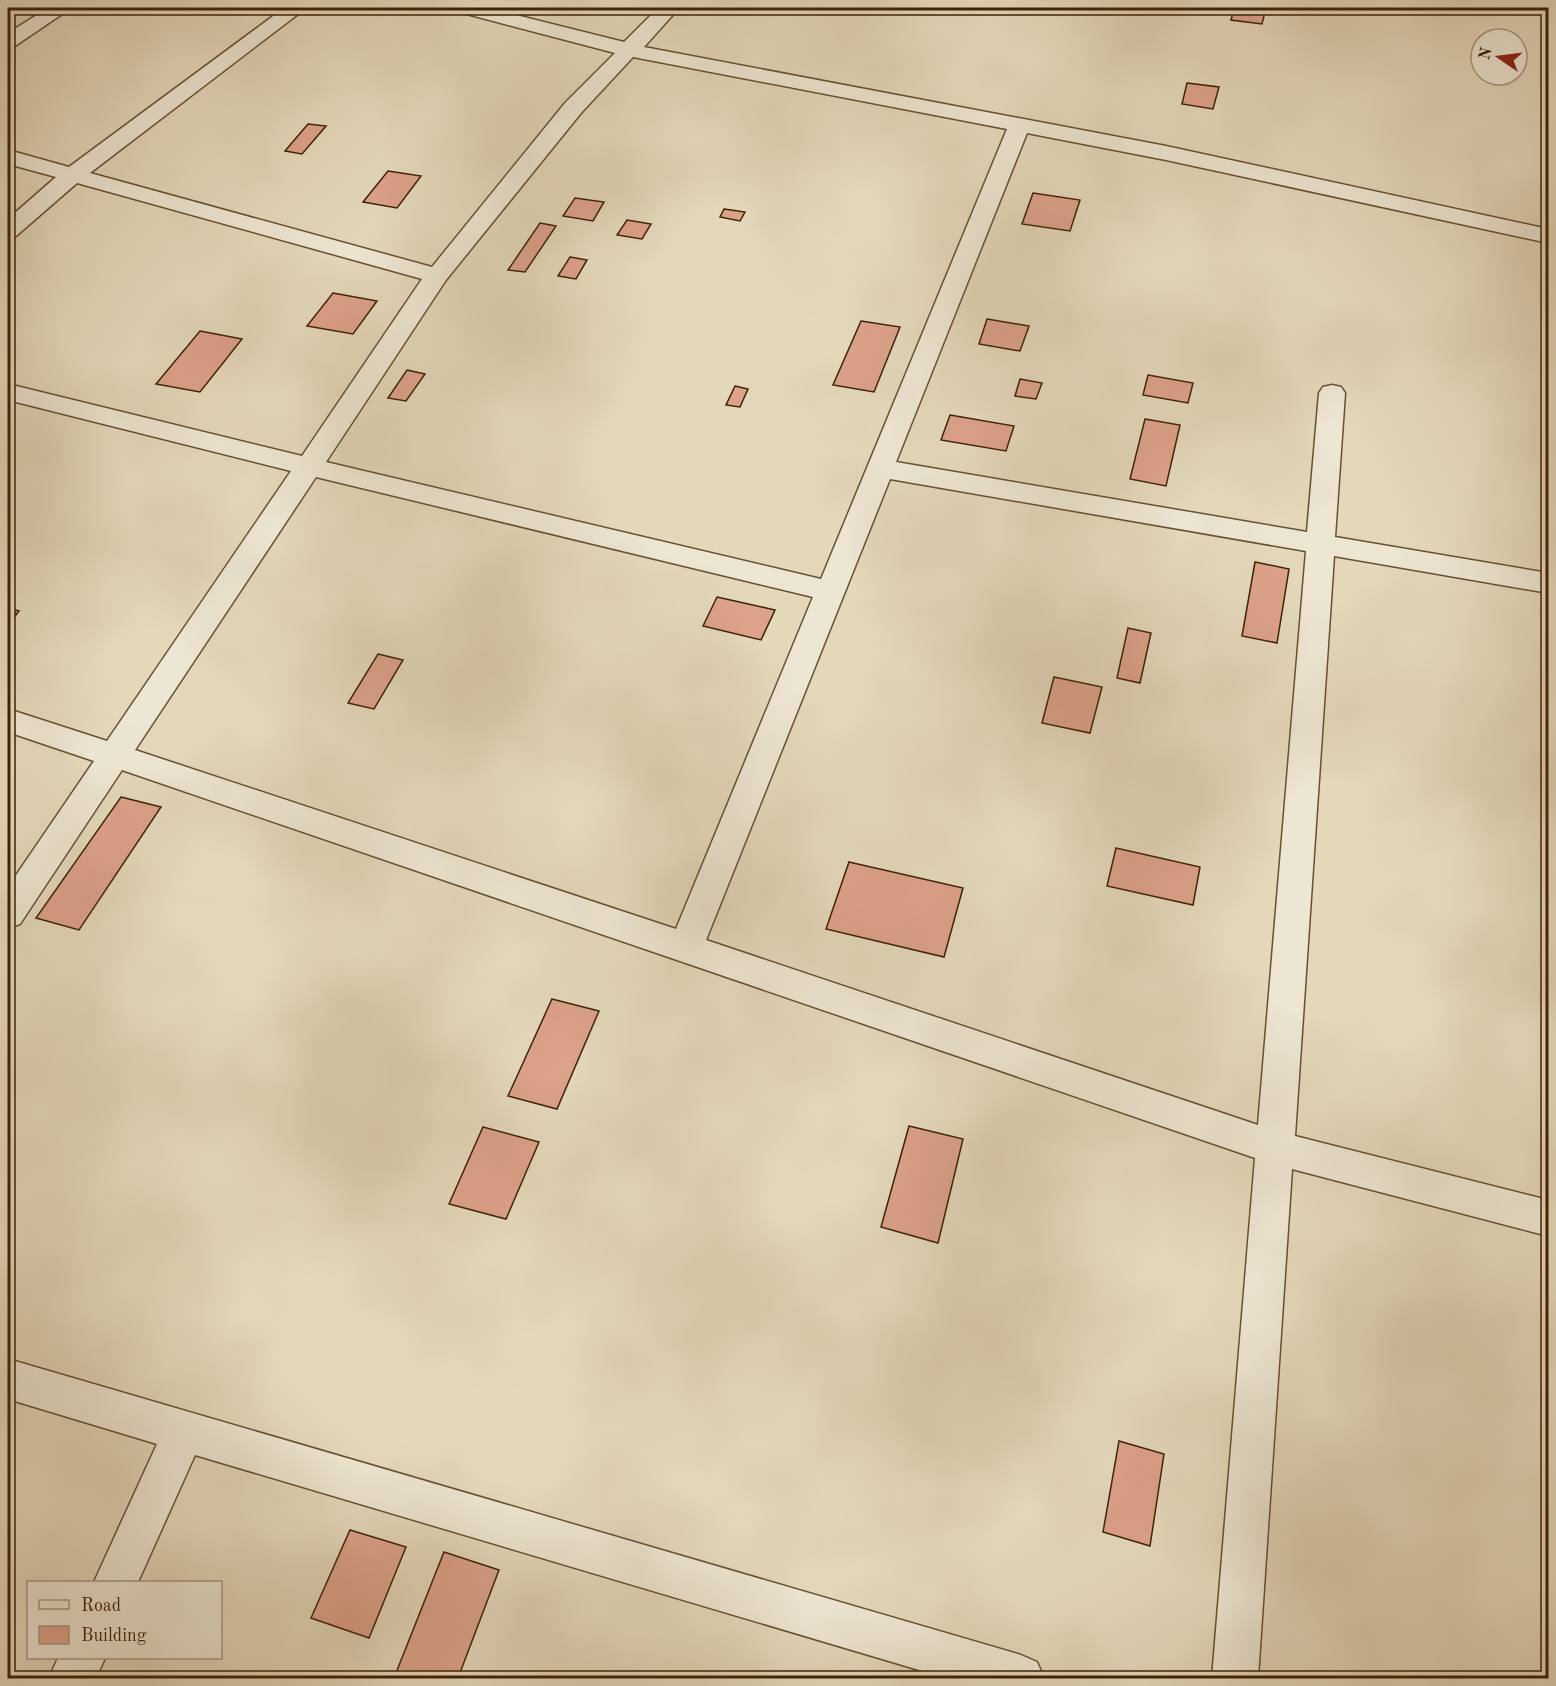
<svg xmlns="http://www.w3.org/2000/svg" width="1556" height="1686" font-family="'Old Standard TT',serif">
<rect width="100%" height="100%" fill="#e4d8bb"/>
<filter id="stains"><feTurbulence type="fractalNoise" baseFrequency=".00333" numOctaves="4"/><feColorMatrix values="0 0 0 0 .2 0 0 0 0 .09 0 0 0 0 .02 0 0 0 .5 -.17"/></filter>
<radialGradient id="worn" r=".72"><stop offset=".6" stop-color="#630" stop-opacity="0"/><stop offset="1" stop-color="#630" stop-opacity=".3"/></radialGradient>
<g fill="#dda28a" stroke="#3d2204" stroke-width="1.5">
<path d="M1234,8H1266L1262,24L1231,20Z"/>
<path d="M1187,83L1219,87L1213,109L1182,104Z"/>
<path d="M308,124L326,126L302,154L285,151Z"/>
<path d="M388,171L421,176L397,208L363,202Z"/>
<path d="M1033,193L1080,200L1070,231L1022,224Z"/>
<path d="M575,198L604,202L593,221L563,216Z"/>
<path d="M724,209L745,212L740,221L720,217Z"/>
<path d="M627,220L651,224L642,239L617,235Z"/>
<path d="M540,223L556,226L525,272L508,270Z"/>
<path d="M570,257L587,260L576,279L558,276Z"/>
<path d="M333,293L377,301L353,334L307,326Z"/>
<path d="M987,319L1029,326L1020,351L979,344Z"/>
<path d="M861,321L900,327L874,392L833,385Z"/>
<path d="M200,331L242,339L200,392L156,384Z"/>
<path d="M407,370L425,374L406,401L388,398Z"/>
<path d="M1148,375L1193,383L1188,403L1143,395Z"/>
<path d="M1020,379L1042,383L1036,399L1015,396Z"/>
<path d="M735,386L748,389L740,407L726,405Z"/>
<path d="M950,415L1014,426L1006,451L941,440Z"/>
<path d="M1145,419L1180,425L1166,486L1130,479Z"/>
<path d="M1255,562L1289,569L1277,643L1242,636Z"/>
<path d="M717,597L775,610L761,640L703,626Z"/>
<path d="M8,608L19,611L8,626Z"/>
<path d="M1128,628L1151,633L1140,683L1117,678Z"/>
<path d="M378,654L403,660L374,709L348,703Z"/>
<path d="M1054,677L1102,687L1090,733L1042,723Z"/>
<path d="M121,797L161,807L79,930L36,918Z"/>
<path d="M1116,848L1200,867L1193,905L1107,886Z"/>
<path d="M849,862L963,888L944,957L826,929Z"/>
<path d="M552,999L599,1011L557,1109L508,1096Z"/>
<path d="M909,1126L963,1139L938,1243L881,1227Z"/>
<path d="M483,1127L539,1142L506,1219L449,1204Z"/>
<path d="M1119,1441L1164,1454L1150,1546L1103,1532Z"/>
<path d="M350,1530L406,1547L369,1638L311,1618Z"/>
<path d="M444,1552L499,1570L458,1678H394Z"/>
</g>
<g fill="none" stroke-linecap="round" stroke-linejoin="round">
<g stroke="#675032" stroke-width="3">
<g id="street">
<path d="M48,8H71L15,46L8,48V33Z"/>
<path d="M284,8H306L90,173L432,267L565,103L615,53L459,12L456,8H488L624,42L658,8H679L644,47L1166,146L1548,229V243L1166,160L1027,133L896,462L1307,532L1319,393L1323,387L1332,385L1341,387L1345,393L1335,537L1548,573V593L1334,556L1295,1136L1548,1200V1236L1292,1169L1258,1678H1212L1255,1158L122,770L20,924L8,928V887L94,761L8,732V709L107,741L291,471L8,400V384L302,456L422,279L77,183L16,236L8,238V219L56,177L8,164V150L69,167ZM633,57L1007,129L821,579L326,462L446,280L581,113ZM316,477L813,597L676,929L135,750ZM890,479L1306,551L1258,1125L706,940Z"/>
<path d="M8,1359L1021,1655L1037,1662L1044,1678H946L195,1455L138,1582H94L157,1444L8,1399Z"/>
<path d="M58,1658H105L96,1678H49Z"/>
</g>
</g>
<use href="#street" fill="#ede6d3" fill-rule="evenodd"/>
</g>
<rect width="1556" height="1686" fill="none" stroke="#e4d8bb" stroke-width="30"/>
<rect x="9" y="9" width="1538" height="1668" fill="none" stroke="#3d2204" stroke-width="3"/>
<rect x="15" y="15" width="1526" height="1656" fill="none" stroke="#3d2204" stroke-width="1.5"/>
<rect x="27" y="1581" width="195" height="78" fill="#ede6d3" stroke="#a79880" stroke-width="1.5"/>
<rect x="39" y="1600" width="30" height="9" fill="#ede6d3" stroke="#a79880" stroke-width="1.5"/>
<text x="81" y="1611" font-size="18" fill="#3d2204">Road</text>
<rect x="39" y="1626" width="30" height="18" fill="#dda28a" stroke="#a79880" stroke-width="1.5"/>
<text x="81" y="1641" font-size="18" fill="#3d2204">Building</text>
<g transform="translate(1499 57) rotate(284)"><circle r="28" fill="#ede6d3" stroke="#a79880" stroke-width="1.5"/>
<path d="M0-4.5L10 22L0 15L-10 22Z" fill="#8f2418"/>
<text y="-9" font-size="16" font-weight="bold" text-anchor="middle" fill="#3d2204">N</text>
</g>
<rect width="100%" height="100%" filter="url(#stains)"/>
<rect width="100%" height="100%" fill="url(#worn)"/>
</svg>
